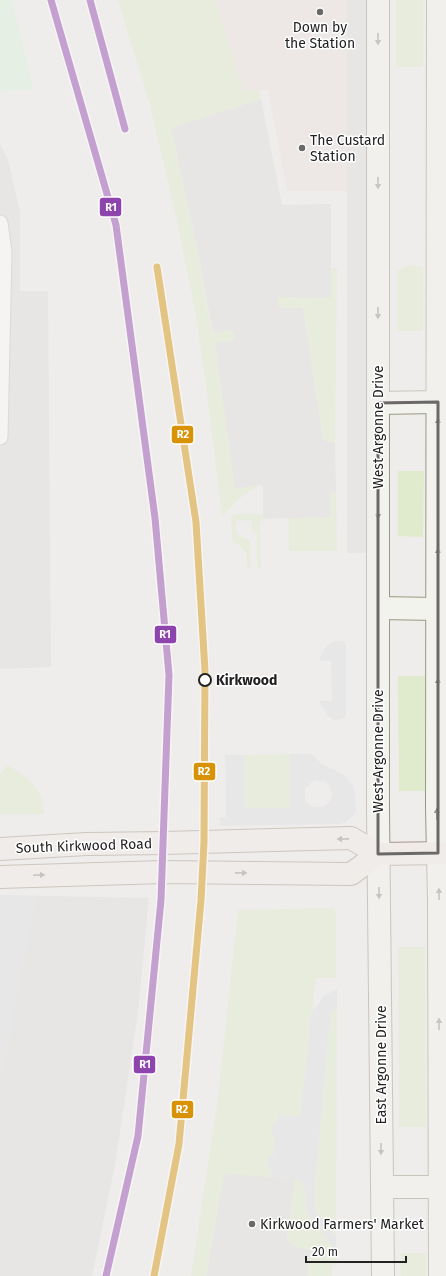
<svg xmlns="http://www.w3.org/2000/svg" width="446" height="1276" font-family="'Fira Sans',sans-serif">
<rect width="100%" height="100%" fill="#efedeb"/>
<path fill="#dfdddc" d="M0,895L149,898L138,1012L115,1165L92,1276H0Z"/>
<path fill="#ecdfdf" d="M215,0H347V191H287L268,90H243Z"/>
<g fill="#dedddc">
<rect x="347" y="0" width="26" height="553"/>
<path d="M261,99L282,205L331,204V298L281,297L278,299V305L282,308H303L323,439L328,442L335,443L336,492H332L330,495V517L263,519V488L261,485L235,489L214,342L234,340L233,330L213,333L197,248L171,128Z"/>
<path d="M0,144L8,160L20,212V291H48L51,667L0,669Z"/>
<path d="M48,957L130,960L132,1009L111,1165L87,1276H18L36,1204L9,1199Z"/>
<path d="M224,1173L295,1179L287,1239L293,1246L311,1250L307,1276H206Z"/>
</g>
<g fill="#e0eacc">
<path d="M118,0H215L243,90H259L261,99L171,128L197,248L212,333L233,330L234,340L215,342L235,489L260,485L240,498L222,516L205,377L194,305L176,217L150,105Z"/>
<rect x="396" y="0" width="27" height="67"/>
<path d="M410,265L423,268V331H397V270C402,269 405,266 410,265Z"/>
<path d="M331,268H337L335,443L328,442L323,439L303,308H282L278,305V299L281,297L331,298Z"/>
<path d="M398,471H424L423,537L398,536Z"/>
<path d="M331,492H336L337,551H289V518L330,517V495Z"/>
<path d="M235,514H263V521L260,522L261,568H257V532L252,531L251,520L237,521C233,532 238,536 248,539L250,543L251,568H247L246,554L240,545L235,544L232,538L231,517Z"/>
<path d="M398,676H425V791H399Z"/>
<path d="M289,754L290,805L288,808H247L245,807L244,755Z"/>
<path d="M8,765C28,778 44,788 44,814H0V774Z"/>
<path d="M332,908L336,912V978H316L300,1117L278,1115L270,1177L224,1174L206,1276H191L218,1097L238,910Z"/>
<path d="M398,947H425L426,1127H399Z"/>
<path d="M337,1007L336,1237L316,1211L315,1186L331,1011Z"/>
<path d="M295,1179L301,1181L305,1190L306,1211L337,1253V1265H332V1276H307L311,1250L293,1246L287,1239Z"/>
<rect x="401" y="1253" width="25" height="23"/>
</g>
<path fill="#dcf2d9" d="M0,0H12L34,90L0,91Z"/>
<g fill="#e1e1e5" fill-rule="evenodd">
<path d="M334,641H342L345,642L346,646V715L344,718L338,720H333L328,716L319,701H332L331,661H319L324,649L330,643Z"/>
<path d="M289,754H312L322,764L343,774L348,779L353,786L355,793L356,811L353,816L346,822L340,824L220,826V818L226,817L225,755H244L245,807L247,808H288L290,805ZM316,780L325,782L328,785L332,793L330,802L323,807H314L310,805L306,802L305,797V788L312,782Z"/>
<path d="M0,895L36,896L2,1075H0Z"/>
<path d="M337,989V1007L331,1011L315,1186V1201L316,1211L336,1237L337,1253L306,1211L305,1190L301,1181L295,1179L270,1177L272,1170L267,1165L268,1156L273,1155L275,1137L271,1134L272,1124L277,1123L278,1115L300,1117L312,1010L318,1005L323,996Z"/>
</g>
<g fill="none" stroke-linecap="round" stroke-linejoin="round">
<g stroke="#c3c2c1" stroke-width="17">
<path id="lane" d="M0,223L4,252L0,437"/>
</g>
<g stroke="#999884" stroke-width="24">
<g id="secondary">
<path d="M378,0V810L383,1276"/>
<path d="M438,0L437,808L439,901L440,1276"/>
<path d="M378,403L438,402"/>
<path d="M378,608L438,609"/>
<path d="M382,1187H439"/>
</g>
</g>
<g stroke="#a59788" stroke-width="24">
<g id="primary">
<path d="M0,849L87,844L164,843L351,838L378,854L446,853"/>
<path d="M0,877L163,872L351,874L378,854"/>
</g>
</g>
<use href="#lane" stroke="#fdfcfc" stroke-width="15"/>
<use href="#secondary" stroke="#f3f3ed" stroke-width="22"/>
<use href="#primary" stroke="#f1ebe8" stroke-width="22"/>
<g stroke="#fff" stroke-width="10">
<g id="rail-1">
<path d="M51,0L116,225L155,518L169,675L161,900L138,1136L106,1276"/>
<path d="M90,0L125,129"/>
</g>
</g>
<g stroke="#fff" stroke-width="10">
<path id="rail-2" d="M154,1276L179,1144L201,900L204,842L205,671L196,522L157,267"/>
</g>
<use href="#rail-1" stroke="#8e44ad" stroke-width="7"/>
<use href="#rail-2" stroke="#d79205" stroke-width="7"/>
</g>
<defs><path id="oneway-solid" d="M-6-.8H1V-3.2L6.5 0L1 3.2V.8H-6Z"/></defs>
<g fill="#959592">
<use href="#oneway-solid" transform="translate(378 39) rotate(90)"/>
<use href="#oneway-solid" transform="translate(378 183) rotate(90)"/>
<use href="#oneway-solid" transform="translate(378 313) rotate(90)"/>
<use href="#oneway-solid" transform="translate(438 424) rotate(-90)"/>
<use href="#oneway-solid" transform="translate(378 513) rotate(90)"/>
<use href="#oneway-solid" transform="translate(438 554) rotate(-90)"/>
<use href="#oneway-solid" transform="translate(438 684) rotate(-90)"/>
<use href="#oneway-solid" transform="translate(437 814) rotate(-91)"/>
<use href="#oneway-solid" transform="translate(379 893) rotate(89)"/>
<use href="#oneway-solid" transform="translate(439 894) rotate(-91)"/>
<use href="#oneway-solid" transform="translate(439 1024) rotate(-90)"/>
<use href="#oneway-solid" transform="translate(381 1149) rotate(90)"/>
</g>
<g fill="#94918f">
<use href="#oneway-solid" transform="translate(343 839) rotate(179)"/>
<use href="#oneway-solid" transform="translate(241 873) rotate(1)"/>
<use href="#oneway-solid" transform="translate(39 875) rotate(-2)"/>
</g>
<path d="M0 0H446V1276H0ZM438,402V853L378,854V403Z" fill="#efedeb" fill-opacity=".55" fill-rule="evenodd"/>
<path fill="none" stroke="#6a6968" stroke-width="3" stroke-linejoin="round" d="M438,402V853L378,854V403Z"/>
<g fill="#6a6968" stroke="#fff" stroke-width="1.5">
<circle cx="320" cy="12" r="4"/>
<circle cx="302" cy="148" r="4"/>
<circle cx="252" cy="1224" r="4"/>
</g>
<circle fill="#fff" stroke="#222" stroke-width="2" cx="205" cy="680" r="6"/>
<g text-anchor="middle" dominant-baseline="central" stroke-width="3" stroke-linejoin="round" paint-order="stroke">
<g font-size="14" fill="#222" stroke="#fff" text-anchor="start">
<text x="320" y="27" text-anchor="middle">Down by<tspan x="320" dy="16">the Station</tspan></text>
<text x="310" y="140">The Custard<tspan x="310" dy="16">Station</tspan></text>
<text x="260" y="1224">Kirkwood Farmers' Market</text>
</g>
<g font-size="14" fill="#222" stroke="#fff">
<text transform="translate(378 427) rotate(-90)">West Argonne Drive</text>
<text transform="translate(378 751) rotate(-90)">West Argonne Drive</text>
<text transform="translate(84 846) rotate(-2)">South Kirkwood Road</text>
<text transform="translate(381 1065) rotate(-90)">East Argonne Drive</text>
</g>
<g font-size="14" font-weight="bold" fill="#222" stroke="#fff" text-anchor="start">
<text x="216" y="680">Kirkwood</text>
</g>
</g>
<g stroke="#fff" stroke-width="1.5">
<rect x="99" y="197" width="23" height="20" rx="4" fill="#8e44ad"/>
<rect x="171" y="425" width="23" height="19" rx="4" fill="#d79205"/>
<rect x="154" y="625" width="23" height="19" rx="4" fill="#8e44ad"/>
<rect x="193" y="762" width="23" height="19" rx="4" fill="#d79205"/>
<rect x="133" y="1055" width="23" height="19" rx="4" fill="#8e44ad"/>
<rect x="171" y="1100" width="23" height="19" rx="4" fill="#d79205"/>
</g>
<g font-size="11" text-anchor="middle" font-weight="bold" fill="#fff">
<text x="111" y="211">R1</text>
<text x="183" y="438">R2</text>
<text x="165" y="638">R1</text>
<text x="204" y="775">R2</text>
<text x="145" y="1068">R1</text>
<text x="182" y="1113">R2</text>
</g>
<path d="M306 1256v6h100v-6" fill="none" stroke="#222222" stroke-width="2"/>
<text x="312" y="1256" font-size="12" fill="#222222" stroke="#ffffff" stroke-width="3" paint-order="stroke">20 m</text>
</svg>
